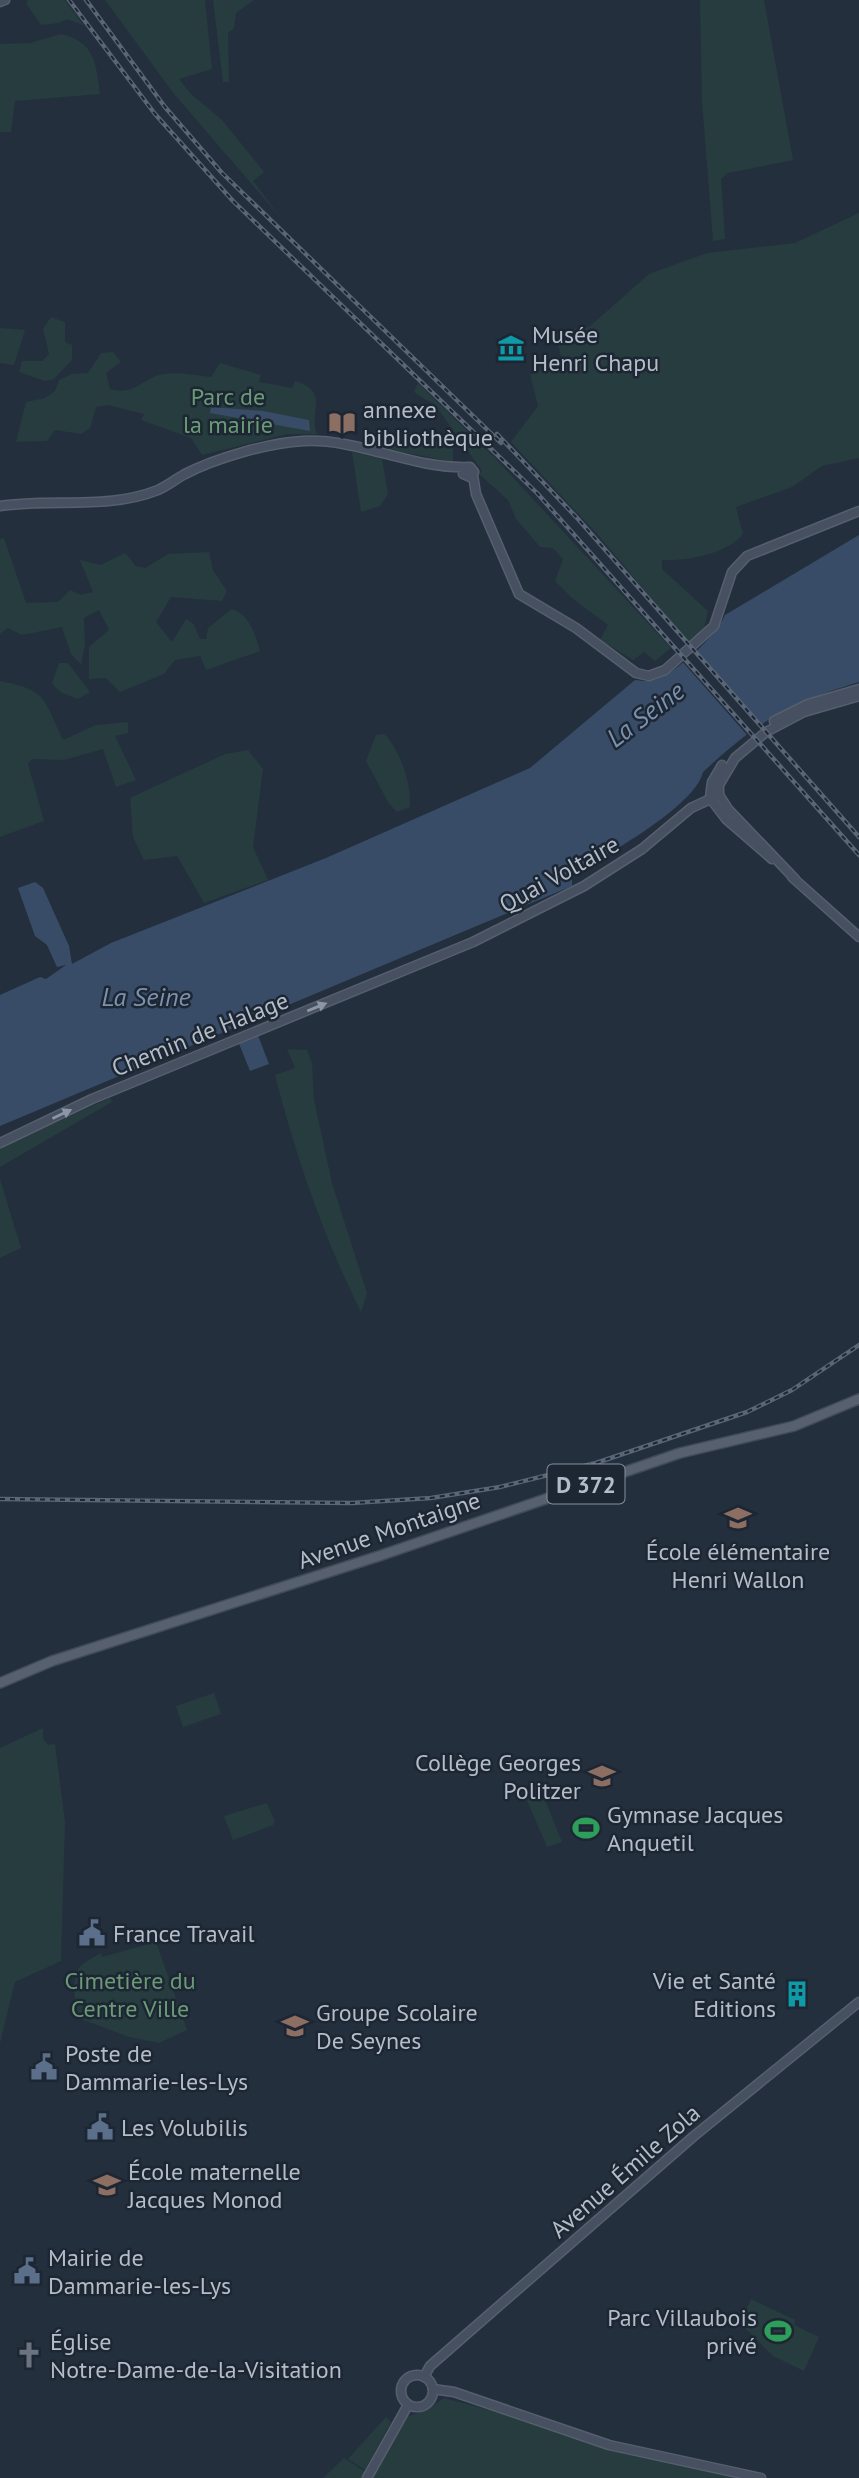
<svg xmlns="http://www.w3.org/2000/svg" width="859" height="2478" font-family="'PT Sans',sans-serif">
<rect width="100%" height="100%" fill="#242f3e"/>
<g fill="#263c3f">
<path d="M28,0H65L83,25L67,19L59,23L41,25L26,3Z"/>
<path d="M105,0H205L212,69L179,79L190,93L222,120L264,172L253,181L281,218L174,94Z"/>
<path d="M213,0H254L236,13L234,28L228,33L229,82H223Z"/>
<path d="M700,0H764L793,160L728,173L721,179L725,239L713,241L702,101Z"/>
<path d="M61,34C95,42 96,63 100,94L15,101L11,132H0V44L30,43Z"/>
<path d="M859,213V458L822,466L792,487L736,507L743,534C727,554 688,561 662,560V569L708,611L704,629L691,645L598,535L511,442L538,406L530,374L563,364L555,332L589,327L649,274L707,253L795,243Z"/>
<path d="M51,317L65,322V342L72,345V360L54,379L45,381L19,372L22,361H42L49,354L43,329Z"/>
<path d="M0,328L25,330L14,365L0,363Z"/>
<path d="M113,352L121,362L106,373L110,389C132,395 137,384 156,376C170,370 196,375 211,377L220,363L261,375L259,382L292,388L295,381C331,392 308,411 317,434H287L202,455L191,438L141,420L144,414L108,405L96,407L90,428L81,434L55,430L47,441L16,442L26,402L45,398L55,391L59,380L72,374L88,373L101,353Z"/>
<path d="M418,383L495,458L671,648L655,661L644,652L633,660L600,640L608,625L573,599L555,581L563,559L553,548L540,547L516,519L508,500L479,474L482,471L436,406L414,392Z"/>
<path d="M373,436L404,443L448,442L453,448V462L372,446Z"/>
<path d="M352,452L382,459L388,494L380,506L361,512Z"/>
<path d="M4,538L26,603L58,602L70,590L81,595L93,592L80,560L101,565L125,553L136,566L145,568L168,554L209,552L213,570L227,591L222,601L171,597L156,622L172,642L186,619L194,624L200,639H206L208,628L232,609C250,615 255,634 260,651L206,670L200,656L175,660L164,674L120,692L106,678L89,679V647L109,630L99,610L84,618L85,644L81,664L71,654L62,627L22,635L8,628L0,634V539Z"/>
<path d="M59,663H68L90,692L78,699L62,693L52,684Z"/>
<path d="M0,681C48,690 44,700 63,740L96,725L128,722V733L115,736L136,780L116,787L103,749L64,760L32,759L28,764L44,821L0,837Z"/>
<path d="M385,734C401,754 411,781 410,807L397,812L388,802L366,761L376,735Z"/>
<path d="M248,750L263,769L253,847L268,880L204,903L177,856L144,860L133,837L130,798L225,754Z"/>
<path d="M287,1049L307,1050L312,1063L314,1100L332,1183L367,1293L361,1312C323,1236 296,1157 275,1075L295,1068Z"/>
<path d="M110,1098L112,1102L0,1167V1148Z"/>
<path d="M0,1179L21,1248L0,1258Z"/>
<path d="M214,1693L221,1714L183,1727L176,1706Z"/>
<path d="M43,1728V1739L48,1745L55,1744L65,1822L61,1961L15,1982L0,2043V1748Z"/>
<path d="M539,1785L562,1842L547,1847L523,1791Z"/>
<path d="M267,1803L275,1822L273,1825L233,1840L224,1816Z"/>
<path d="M156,1942L187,2030L159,2043L129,2037L81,2019C74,2010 72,1980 78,1970C82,1962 93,1958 101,1953L102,1957Z"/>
<path d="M751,2299L795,2320L794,2325L819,2337L804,2371L773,2356L740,2323Z"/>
<path d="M444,2398L747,2478H323L344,2458L373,2477L404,2418L429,2409Z"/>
<path d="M386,2417L391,2422L365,2470L348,2459Z"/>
</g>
<g fill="#394c67">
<path d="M211,407L263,411L309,420L310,431L210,413Z"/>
<path d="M859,535V682C789,703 757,722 703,772C695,807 603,857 572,875V886L0,1126V995L40,977L46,979L66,965L57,967L47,945L35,936L18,888L35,882L43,888L69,946L72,964L111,943L326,858L530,768L635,680C643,681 650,682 657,679C676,673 718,634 725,615Z"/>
<path d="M257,1033L269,1064L250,1071L238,1041Z"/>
</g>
<path fill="#242f3e" d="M693,647L762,726L748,736L680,659Z"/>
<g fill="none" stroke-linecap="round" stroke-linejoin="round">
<g stroke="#565f6c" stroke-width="11">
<g id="secondary">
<path d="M0,2L5,0"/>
<path d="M473,475L476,494L519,594L576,628L636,673L649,676L665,670L714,626L732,572L747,556L859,511"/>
<path d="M0,506C52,498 108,510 158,490C167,486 176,479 185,474C216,458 268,443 303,441C359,438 414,470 470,467L474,472L470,477L463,474L467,467"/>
<path d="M774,721L808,704L859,689"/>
<path d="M710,798L726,819L772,859"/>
<path d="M710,798L712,782L722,765"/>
<path d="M792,877L859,937"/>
<path d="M795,879L728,809L719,795V785L735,758L766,732L804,712L859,696"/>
<path d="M0,1143L92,1099L473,942L584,886L642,849L691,808L719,795"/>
<circle cx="417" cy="2391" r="16"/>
<path d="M424,2377L430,2366L694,2136L859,2002"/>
<path d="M433,2389L454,2392L609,2445L761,2478"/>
<path d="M367,2478L408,2405"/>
</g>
</g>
<g stroke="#414a57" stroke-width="12">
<path id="primary" d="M0,1683L52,1661L379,1556L680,1453L794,1426L859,1399"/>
</g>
<use href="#secondary" stroke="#465061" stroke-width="8"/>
<use href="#primary" stroke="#56606e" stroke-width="9"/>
<g stroke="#5a6575" stroke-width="4.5">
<g id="rail">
<path d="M69,0L155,114L233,201L537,493L859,855"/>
<path d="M86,0L165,107L222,173L501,443"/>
<path d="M497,434L578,519L859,837"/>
<path d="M0,1499L352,1503L431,1498L500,1487L596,1463L747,1412L792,1390L859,1345"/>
</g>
</g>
<use href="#rail" stroke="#1d2633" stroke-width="2" stroke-dasharray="5" stroke-linecap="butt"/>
</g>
<defs><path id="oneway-solid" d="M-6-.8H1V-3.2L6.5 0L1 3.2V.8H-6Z" transform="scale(1.75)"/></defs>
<g fill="#8e96a5">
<use href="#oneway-solid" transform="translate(317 1007) rotate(-22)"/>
<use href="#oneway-solid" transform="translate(62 1114) rotate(-25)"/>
</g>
<defs>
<g id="museum-bare" transform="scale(2.1)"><path d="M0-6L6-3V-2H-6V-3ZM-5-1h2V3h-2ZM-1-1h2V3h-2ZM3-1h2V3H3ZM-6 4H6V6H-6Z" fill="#0f9aa8" stroke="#1d2633" stroke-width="2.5" paint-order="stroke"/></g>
<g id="library-bare" transform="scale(2.1)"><path d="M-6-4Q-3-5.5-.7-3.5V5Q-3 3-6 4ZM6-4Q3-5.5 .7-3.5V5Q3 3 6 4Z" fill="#8d6e63" stroke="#1d2633" stroke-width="2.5" paint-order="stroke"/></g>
<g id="school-bare" transform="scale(2.1)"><path d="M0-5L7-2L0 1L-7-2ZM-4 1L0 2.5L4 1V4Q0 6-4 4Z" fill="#8d6e63" stroke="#1d2633" stroke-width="2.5" paint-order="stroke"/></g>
<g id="stadium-bare" transform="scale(2.1)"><path d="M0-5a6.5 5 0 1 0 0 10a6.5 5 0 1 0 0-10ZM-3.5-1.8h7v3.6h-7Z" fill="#2e9e5b" stroke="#1d2633" stroke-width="2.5" paint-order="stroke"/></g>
<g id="civic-bare" transform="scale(2.1)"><path d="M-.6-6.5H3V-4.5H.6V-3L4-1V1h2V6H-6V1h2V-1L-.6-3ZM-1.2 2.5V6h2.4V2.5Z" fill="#5c6f8a" stroke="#1d2633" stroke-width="2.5" paint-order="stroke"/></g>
<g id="building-bare" transform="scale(2.1)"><path d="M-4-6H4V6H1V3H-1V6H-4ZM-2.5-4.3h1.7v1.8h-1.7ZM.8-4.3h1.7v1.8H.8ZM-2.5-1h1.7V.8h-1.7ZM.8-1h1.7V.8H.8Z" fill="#0f9aa8" stroke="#1d2633" stroke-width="2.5" paint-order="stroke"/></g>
<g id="church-bare" transform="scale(2.1)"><path d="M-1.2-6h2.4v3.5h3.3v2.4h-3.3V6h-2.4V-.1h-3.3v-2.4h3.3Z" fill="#6b7280" stroke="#1d2633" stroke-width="2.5" paint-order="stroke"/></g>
</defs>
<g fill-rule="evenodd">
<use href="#museum-bare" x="511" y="348"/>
<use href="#library-bare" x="342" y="423"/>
<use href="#school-bare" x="738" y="1518"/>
<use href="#school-bare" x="602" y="1776"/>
<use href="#stadium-bare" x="586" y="1828"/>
<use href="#civic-bare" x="92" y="1933"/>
<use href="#building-bare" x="797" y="1994"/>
<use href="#school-bare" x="295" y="2026"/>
<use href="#civic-bare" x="44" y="2067"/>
<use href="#civic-bare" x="100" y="2127"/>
<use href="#school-bare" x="107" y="2185"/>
<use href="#civic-bare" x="27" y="2271"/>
<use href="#stadium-bare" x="778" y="2331"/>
<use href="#church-bare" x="29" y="2355"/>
</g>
<g text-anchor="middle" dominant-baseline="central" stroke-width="5" stroke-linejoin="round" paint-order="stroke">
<rect fill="#1d2633" stroke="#878f9c" stroke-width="2" x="547.5" y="1464.5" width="77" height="39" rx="5"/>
<g font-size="23" font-weight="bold" fill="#b4bcc9">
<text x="586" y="1484">D 372</text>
</g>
<g font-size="24" fill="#b4bcc9" stroke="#1d2633" text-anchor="start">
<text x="532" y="334">Musée<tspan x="532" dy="28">Henri Chapu</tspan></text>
<text x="363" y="409">annexe<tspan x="363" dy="28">bibliothèque</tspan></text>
<text x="738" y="1551" text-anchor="middle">École élémentaire<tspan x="738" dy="28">Henri Wallon</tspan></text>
<text x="581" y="1762" text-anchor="end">Collège Georges<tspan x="581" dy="28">Politzer</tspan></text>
<text x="607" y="1814">Gymnase Jacques<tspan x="607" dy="28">Anquetil</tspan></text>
<text x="113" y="1933">France Travail</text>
<text x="776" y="1980" text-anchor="end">Vie et Santé<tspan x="776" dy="28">Editions</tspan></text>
<text x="316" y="2012">Groupe Scolaire<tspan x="316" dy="28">De Seynes</tspan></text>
<text x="65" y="2053">Poste de<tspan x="65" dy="28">Dammarie-les-Lys</tspan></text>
<text x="121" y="2127">Les Volubilis</text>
<text x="128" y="2171">École maternelle<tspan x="128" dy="28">Jacques Monod</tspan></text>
<text x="48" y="2257">Mairie de<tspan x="48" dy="28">Dammarie-les-Lys</tspan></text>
<text x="757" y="2317" text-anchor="end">Parc Villaubois<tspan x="757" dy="28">privé</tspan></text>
<text x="50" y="2341">Église<tspan x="50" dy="28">Notre-Dame-de-la-Visitation</tspan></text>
</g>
<g font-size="24" fill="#6b9a76" stroke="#1d2633">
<text x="228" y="396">Parc de<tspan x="228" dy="28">la mairie</tspan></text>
<text x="130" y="1980">Cimetière du<tspan x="130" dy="28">Centre Ville</tspan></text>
</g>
<g font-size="24" fill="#b4bcc9" stroke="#1d2633">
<text transform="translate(559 874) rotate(-29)">Quai Voltaire</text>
<text transform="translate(200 1034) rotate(-22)">Chemin de Halage</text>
<text transform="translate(389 1530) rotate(-19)">Avenue Montaigne</text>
<text transform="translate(625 2171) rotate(-41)">Avenue Émile Zola</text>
</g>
<g font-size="26" font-style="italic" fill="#7c92b1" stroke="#1d2633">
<text transform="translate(645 714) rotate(-37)">La Seine</text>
<text x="146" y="996">La Seine</text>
</g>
</g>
</svg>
